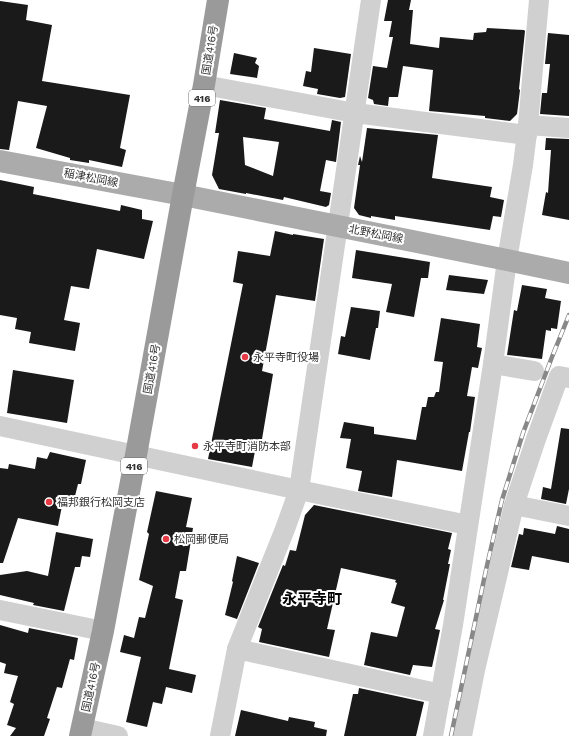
<svg xmlns="http://www.w3.org/2000/svg" width="569" height="736" font-family="'Work Sans','Noto Sans JP',sans-serif">
<rect width="100%" height="100%" fill="#fff"/>
<g fill="#1a1a1a" fill-rule="evenodd">
<path d="M388,0H411L409,10H413L410,44L439,48L440,37L473,40L474,33L486,32L487,28L524,30L525,31L519,89L520,90L517,114L510,121L485,118V116L429,111L433,70L403,66L398,97H389L388,106L374,104L373,100L368,98L373,66L387,68L393,37H389L392,21H384Z"/>
<path d="M0,1L28,5L26,20L52,25L42,81L130,95L120,148L126,150L122,167L89,160V163L70,160V158L36,148L47,106L18,101L9,150L0,149Z"/>
<path d="M548,33L569,35V116L540,114L542,93H547L550,64H545Z"/>
<path d="M314,48L351,54L345,97L340,98L317,94L318,89L303,86L306,71L311,72Z"/>
<path d="M234,53L257,58L255,63L259,66L257,78L230,74Z"/>
<path d="M220,100L266,108L264,119L330,131L332,120L341,122L336,162L326,160L320,191L331,193L329,205L326,207L284,197L283,200L246,193V194L219,189L212,175L219,133H215ZM243,137L279,142L273,176L245,165Z"/>
<path d="M367,128L438,135L432,178L492,187L490,197L504,200L501,217L493,216L490,230L395,216V220L371,216V218L359,215L354,208L360,165H358L360,156L362,162Z"/>
<path d="M546,138L569,139V220L542,215L546,192L548,193L551,150H545Z"/>
<path d="M0,180L34,187L33,194L120,211L121,205L142,210V219L153,221L144,259L97,249L89,289L71,286L64,320L80,323L75,351L29,343L31,332L15,329L17,318L0,315Z"/>
<path d="M275,231L293,235V234L324,239L315,301L276,295L262,371L273,374L260,451H255L252,467L208,459L243,284L233,282L238,251L270,256Z"/>
<path d="M356,250L430,262L428,278H421L414,317L386,312L392,284L352,278Z"/>
<path d="M449,275L488,280L484,294L446,290Z"/>
<path d="M522,285L547,289L545,298L561,301L557,329L551,328V331L546,330L542,359L507,355L514,310L517,311Z"/>
<path d="M351,307L380,311L378,328H376L370,360L338,354L341,336L345,337Z"/>
<path d="M441,318L480,324L477,347L482,348L478,368L472,367L467,396L475,397L470,432H469L462,471L397,460L392,497L358,491L362,471L346,468L351,439L340,438L344,422L374,427V434L416,440L422,407H426L428,397H434L436,392H439L443,362L434,361Z"/>
<path d="M13,370L74,380L67,423L7,413Z"/>
<path d="M561,428L569,429V489L566,504L541,499L543,487L551,489Z"/>
<path d="M50,452L86,460L81,484H78L73,504L63,501L58,526L18,518L3,563H0V468L8,469L9,464L35,469L37,457L47,459Z"/>
<path d="M156,491L192,498L186,527L193,528L186,571H180L175,598L183,600L169,669L196,675L192,693L166,687L162,704L153,702L147,727L126,722L141,657L120,652L124,635L134,638L139,617L145,618L153,586L139,580L149,534L147,532Z"/>
<path d="M314,505L452,533L448,549L451,550L448,564H450L443,600H444L435,629L440,630L432,667L413,665L410,675L364,665L371,632L397,637L405,607L391,603L397,583L395,582L396,580L341,568L327,629L335,630L329,657L259,642L262,629L258,627L283,565L285,566L290,550L296,551L305,515Z"/>
<path d="M557,526L569,529V563L532,556L529,570L511,567L519,534L523,535L524,528L555,534Z"/>
<path d="M56,532L93,539L90,557L82,556L80,567H75L64,611L33,605L34,603L0,595V575L27,571L48,576Z"/>
<path d="M237,556L259,563L237,619L225,615L233,582L232,581Z"/>
<path d="M0,625L28,633L29,628L78,638L74,660L70,659L62,688L57,687L47,718L50,719L44,736H10L16,728L7,725L14,704L10,702L18,676L4,673L6,664L0,662Z"/>
<path d="M359,688L424,702L416,736H344L353,694H358Z"/>
<path d="M241,710L288,721L289,717L315,722L314,727L327,730L326,736H235Z"/>
</g>
<g fill="none" stroke-linecap="round" stroke-linejoin="round">
<g stroke="#d0d0d0" stroke-width="20">
<path d="M204,85L355,113L527,135"/>
<path d="M528,125L569,128"/>
<path d="M493,364L534,371"/>
<path d="M0,426L299,490L468,525"/>
<path d="M514,505L569,516"/>
<path d="M0,610L103,631"/>
<path d="M237,649L441,694"/>
<path d="M82,728L118,736"/>
<path d="M220,736L237,649L285,529L299,490L371,0"/>
<path d="M433,736L453,625L493,364L507,260L523,165L528,125L539,0"/>
<path d="M462,736L475,670L514,505L536,439L559,376L569,378"/>
</g>
<path stroke="#ababab" stroke-width="22" d="M0,161L183,195L507,260L569,273"/>
<path stroke="#9a9a9a" stroke-width="22" d="M80,736L103,631L136,455L183,195L204,85L218,0"/>
<g stroke="#888" stroke-width="4.5">
<path id="rail" d="M451,736L486,570L502,500L523,433L552,357L569,315"/>
</g>
<use href="#rail" stroke="#fff" stroke-width="3" stroke-dasharray="9" stroke-linecap="butt"/>
</g>
<g fill="#e63946" stroke="#fff" stroke-width="1.5">
<circle cx="245" cy="357" r="4"/>
<circle cx="195" cy="446" r="4"/>
<circle cx="49" cy="502" r="4"/>
<circle cx="166" cy="539" r="4"/>
</g>
<g text-anchor="middle" dominant-baseline="central" stroke-width="4" stroke-linejoin="round" paint-order="stroke">
<g fill="#fff" stroke="#707070" stroke-width="1">
<rect x="189" y="90" width="26" height="16" rx="3"/>
<rect x="121" y="458" width="26" height="16" rx="3"/>
</g>
<g font-size="10" font-weight="bold" fill="#333">
<text x="202" y="98">416</text>
<text x="134" y="466">416</text>
</g>
<g font-size="11" fill="#333" stroke="#fff">
<text transform="translate(210 50) rotate(-81)">国道416号</text>
<text transform="translate(91 178) rotate(11)">稲津松岡線</text>
<text transform="translate(376 234) rotate(11)">北野松岡線</text>
<text transform="translate(152 369) rotate(-80)">国道416号</text>
<text transform="translate(91 687) rotate(-78)">国道416号</text>
</g>
<g font-size="11" fill="#333" stroke="#fff" text-anchor="start">
<text x="253" y="357">永平寺町役場</text>
<text x="203" y="446">永平寺町消防本部</text>
<text x="57" y="502">福邦銀行松岡支店</text>
<text x="174" y="539">松岡郵便局</text>
</g>
<g font-size="15" font-weight="bold" fill="#000" stroke="#fff">
<text x="312" y="599">永平寺町</text>
</g>
</g>
</svg>
